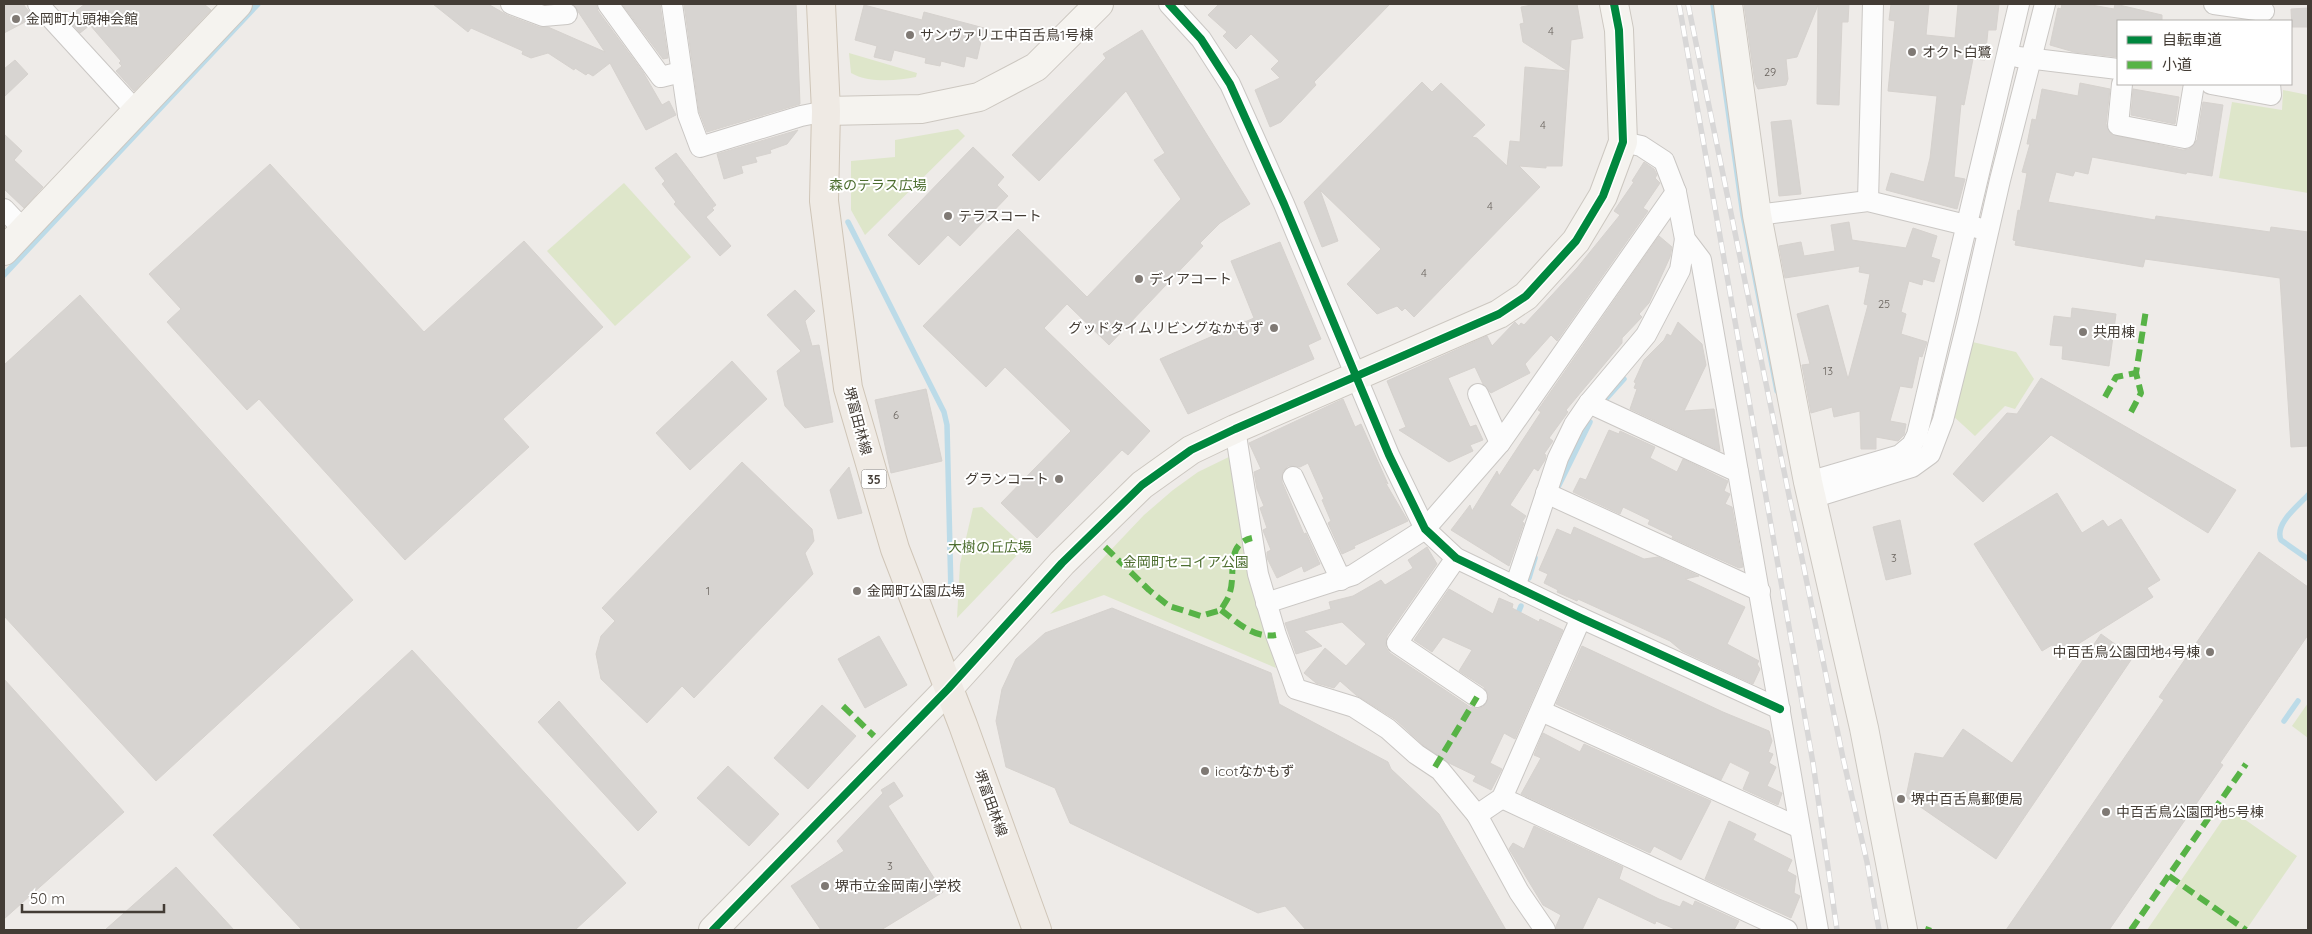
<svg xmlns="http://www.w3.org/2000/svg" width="2312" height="934" font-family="Quicksand,'Noto Sans JP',sans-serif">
<rect width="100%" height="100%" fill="#eeebe8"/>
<g fill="#dee6ca">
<path d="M849,53L917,73L916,77C897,81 868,83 851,73Z"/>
<path d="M2283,90L2308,95V193L2219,178L2232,102L2282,110Z"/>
<path d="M958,129L965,136L865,235L851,210V161L895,157V140Z"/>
<path d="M624,183L691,257L615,326L547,251Z"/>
<path d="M1968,341L2016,352L2034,379L2015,409L2005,406L1975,436L1952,415Z"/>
<path d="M1233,455L1252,580L1276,668L1104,595L1050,614L1144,515L1173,490L1198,472Z"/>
<path d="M982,507L1025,547L957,618L960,564L973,508Z"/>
<path d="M2308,703V738L2292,726Z"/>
<path d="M2230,809L2297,856L2246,930H2147Z"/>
</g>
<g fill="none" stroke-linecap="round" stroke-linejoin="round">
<g stroke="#bcdbe8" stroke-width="5.5">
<path d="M1713,4L1743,215L1777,391"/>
<path d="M848,222L944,412L947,425L951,593"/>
<path d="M4,275L258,4"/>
<path d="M1606,399L1624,379"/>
<path d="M1558,487L1590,422"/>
<path d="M2308,495C2298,506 2274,524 2281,540L2308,559"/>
<path d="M1529,578L1535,558"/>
<path d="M1516,618L1521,606"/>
<path d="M2284,721L2298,701"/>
</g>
</g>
<g fill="#d7d4d1" stroke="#d6d2ce">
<path d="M4,4H23L31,14L25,22L4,33Z"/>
<path d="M85,4H204L211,10L134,91L116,71L122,66L119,63L121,61L90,25L80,33L67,18Z"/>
<path d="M433,4H488L507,15L539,27H548L605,52L573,4H596L598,11L643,72L662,105L669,101L676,115L646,130L610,63L593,76L588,73L586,75L575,68L574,70L548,53L531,58L522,54L523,51L471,28L468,32Z"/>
<path d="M622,4H660L668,58L663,59Z"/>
<path d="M684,4H796L800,104L707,132L699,111Z"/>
<path d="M1219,4H1390L1314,82L1316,85L1281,122L1270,127L1255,90L1280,78L1271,69L1279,61L1251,34L1236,49L1223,36L1227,32L1208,15Z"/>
<path d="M1537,4H1577L1583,38L1571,40L1562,166H1546V168L1519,166L1540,187L1414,317L1405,308L1402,311L1397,306L1377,314L1347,284L1381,249L1320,190L1338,241L1322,247L1304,202L1422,82L1432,92L1441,83L1485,125L1472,137L1477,138L1507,166L1510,141L1520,142L1525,67L1568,71L1523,42L1520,24L1524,23L1521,7Z"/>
<path d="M1744,4H1849L1848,22H1842L1839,105L1817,104L1818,5L1797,57L1786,59L1788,79L1786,85L1758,89L1755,83Z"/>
<path d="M1891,4H1929L1926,35L1955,38L1958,4H1999L1996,30H1988L1985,60L1973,59L1964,105L1961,104L1954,177L1965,179L1957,209L1886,190L1891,173L1924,182L1930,158L1937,96L1888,91L1895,21L1889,20Z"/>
<path d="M2062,4H2086L2114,9L2115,4L2162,15V21H2118V57L2074,52L2050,45L2058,8L2061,9Z"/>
<path d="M864,5L922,20L924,12L984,28L977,59L966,56L964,67L941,61L940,66L925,63L926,58L894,50L891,61L874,57L877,46L855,40Z"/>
<path d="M2308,8V27H2292L2291,9Z"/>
<path d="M1142,30L1250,204L1220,223L1200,243L1203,246L1109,345L1067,304L1044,328L1150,431L1128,455L1122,450L1037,538L1001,503L1071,431L1005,367L986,387L923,326L1018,229L1087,297L1181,199L1154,160L1165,153L1126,91L1039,181L1012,155L1106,58L1103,54Z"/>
<path d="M15,60L28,74L4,97V69Z"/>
<path d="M2080,83L2110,89L2106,124L2111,134L2183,150L2189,149L2197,140L2203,102L2223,105L2212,176L2187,172L2186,174L2092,157L2088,174L2075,171L2073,176L2056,172L2048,202L2155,220L2156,216L2270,232L2271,227L2308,232V446L2291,447L2280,278L2145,259L2143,267L2015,245L2016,241L2013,240L2018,210L2020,211L2027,173L2022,172L2030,144H2027L2032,119L2036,120L2042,89L2078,96Z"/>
<path d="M2133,89L2179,97L2175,124L2131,115Z"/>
<path d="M1791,120L1801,194L1779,196L1771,122Z"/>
<path d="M798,130L787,144L770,150L771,153L755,157L757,162L741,166L743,173L724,179L717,154Z"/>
<path d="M4,134L22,151L14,160L43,187L24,208L4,189Z"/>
<path d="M973,147L1004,177L997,185L1008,196L960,246L948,235L919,265L888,235Z"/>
<path d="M676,153L716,205L712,208L714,210L706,217L731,246L720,256L674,204L676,202L662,184L665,181L655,168Z"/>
<path d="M1644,162L1654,169L1657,175L1655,178L1660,183L1643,208L1648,211L1557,341L1551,335L1525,364L1530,373L1491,393L1483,384L1475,367L1448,378L1470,427L1476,425L1483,440L1470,445L1473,451L1449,462L1399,430L1406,427L1387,381L1487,336L1492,346L1515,322L1519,326L1521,323L1524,325L1577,268L1620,215L1614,211L1634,182L1632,181Z"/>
<path d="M270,164L424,332L524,241L603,327L503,419L529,447L405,560L259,399L247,410L167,322L181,309L149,274Z"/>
<path d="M1849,222L1852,240L1906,248L1913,228L1937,236L1931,257L1940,260L1934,282L1923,279L1922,285L1909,281L1901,312L1906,314L1901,334L1927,342L1922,357L1919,356L1912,388L1900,386L1890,421L1906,424L1904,435L1898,441L1876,437V449H1861L1860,411L1834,417L1832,407L1811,413L1802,365L1810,364L1797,314L1828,305L1848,379L1868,305L1864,304L1870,274L1859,272L1860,266L1785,278L1779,246L1801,242L1804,256L1835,251L1831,225Z"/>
<path d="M1659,236L1672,247L1670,257L1649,303L1639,314L1642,317L1622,338V343L1566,410L1568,412L1549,438L1553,441L1544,454L1546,455L1545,460L1538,471L1534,468L1510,505L1526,516L1522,522L1524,523L1509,566L1451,530L1470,505L1472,511L1497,471L1499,476L1541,412L1538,410Z"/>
<path d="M1280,242L1321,339L1308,345L1314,359L1188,414L1160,359L1254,318L1231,261Z"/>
<path d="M795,290L815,311L805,321L812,346L819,345L833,422L805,428L785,406L777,371L801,351L767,315Z"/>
<path d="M80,295L353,600L156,781L4,616V365Z"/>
<path d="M2072,308L2116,314L2109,366L2062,359L2063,346L2050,345L2054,316L2071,318Z"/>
<path d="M1678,322L1702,344L1706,365L1684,411L1714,409L1720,451L1630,409L1637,389L1634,388L1636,383L1634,382L1644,360L1664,340L1667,334L1671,336Z"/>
<path d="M732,361L767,399L690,470L656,433Z"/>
<path d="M2041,378L2236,490L2208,533L2051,435L1983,502L1953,474L2007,413L2017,414Z"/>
<path d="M926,389L942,461L891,473L875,400Z"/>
<path d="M1343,399L1355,427L1361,424L1388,484L1385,482L1408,521L1354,546L1355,548L1342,554L1328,523L1331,521L1322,500L1324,499L1308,463L1300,467L1288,466L1283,471L1282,482L1304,534L1306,533L1320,564L1304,572L1302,566L1277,578L1267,558V552L1271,550L1264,533L1263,530L1267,528L1260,508L1264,506L1257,489L1254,472L1261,469L1249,443Z"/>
<path d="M1609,430L1619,434L1620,431L1655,447L1650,458L1677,472L1683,459L1728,481L1724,491L1730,494L1725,504L1732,507L1743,567L1739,568L1672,538L1673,536L1648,524L1650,520L1623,507L1620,514L1573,492L1580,478L1586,480Z"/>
<path d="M742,462L812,529L814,541L805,553L813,574L694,698L682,686L647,723L601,679L596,654L601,636L615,621L602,608Z"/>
<path d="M849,467L862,513L838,519L830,490Z"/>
<path d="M2057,493L2082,533L2103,520L2108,527L2121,519L2160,580L2147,588L2153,597L2059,656L2052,645L2042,651L1974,544Z"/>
<path d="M1900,520L1911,574L1886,580L1873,527Z"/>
<path d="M1574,527L1644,559L1658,557L1699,576L1685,579L1745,607L1727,644L1759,661L1757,664L1760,669L1753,684L1682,651L1670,641L1578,599L1577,601L1557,592L1558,590L1544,583L1548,574L1539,570L1557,529L1571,535Z"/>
<path d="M1427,547L1437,564L1387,636L1386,648L1390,653L1470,707L1477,709L1483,707L1489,697L1484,687L1459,671L1472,650L1443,637L1432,652L1414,640L1449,589L1493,614L1499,598L1513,604L1512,608L1539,622L1540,619L1563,630L1515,739L1504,733L1490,763L1502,769L1491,790L1473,781L1476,776L1449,763L1423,745L1396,720L1356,695L1340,681L1334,688L1316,683L1304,673L1325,648L1346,666L1366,644L1342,622L1304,631L1322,646L1296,654L1285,623L1331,609L1329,602L1353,596L1381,580L1385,585L1413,568L1408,560Z"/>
<path d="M2259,552L2308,587V635L2220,763L2223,765L2109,930H2006L2164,700L2159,697Z"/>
<path d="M1112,608L1271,673L1279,704L1388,762L1391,769L1439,814L1506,930H1306L1285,906L1258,913L1070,823L1055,788L1006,767L996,721L1002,689L1016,659L1045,633Z"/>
<path d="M2101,634L2133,657L1996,859L1906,797L1915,753L1943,758L1963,729L2012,763Z"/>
<path d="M879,636L907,685L865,708L838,659Z"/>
<path d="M1582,646L1723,712L1769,731L1772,741L1768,752L1773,754L1769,763L1776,767L1767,786L1782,793L1778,805L1743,789L1750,772L1730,762L1721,780L1556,704Z"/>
<path d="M412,650L626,883L575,930H302L213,835Z"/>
<path d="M4,679L124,812L4,919Z"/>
<path d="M559,701L657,812L638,831L538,722Z"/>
<path d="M822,705L856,736L808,789L774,758Z"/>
<path d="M1543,733L1580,752L1584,744L1711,801L1681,860L1654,846L1650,853L1521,794L1541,758L1534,755Z"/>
<path d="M728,766L779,814L749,846L697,798Z"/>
<path d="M894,782L903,796L888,806L943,892L881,930H821L791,886L844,851L837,841L883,793L881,790Z"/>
<path d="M1729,821L1756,834L1753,840L1792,860L1787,871L1796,876L1794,893L1800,896L1791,918L1705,879Z"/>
<path d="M1534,826L1623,867L1619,879L1659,899L1680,907L1683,901L1693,906L1695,901L1739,921L1734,930H1677L1656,921L1655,924L1598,897L1582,930H1557L1556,926L1561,915L1543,905L1509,849L1513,843L1524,849Z"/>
<path d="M176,867L234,930H105Z"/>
</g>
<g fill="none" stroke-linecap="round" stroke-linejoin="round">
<g stroke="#cac7c4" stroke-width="22">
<g id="street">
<path d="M38,4L137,112"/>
<path d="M511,4L543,16L567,14"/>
<path d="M608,4L661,77L681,72"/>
<path d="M672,4L688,115L700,147L801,116L826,111"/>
<path d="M1169,4L1201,39L1230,84L1284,204L1389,455L1425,529L1456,558L1581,618L1780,709"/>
<path d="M2214,4L2264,11"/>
<path d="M2018,57L2118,69"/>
<path d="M2122,84L2118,125L2185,138L2194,84"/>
<path d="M2211,84L2271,95L2270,84"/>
<path d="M1623,142L1641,146L1664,161L1676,192L1685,239L1701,260L1818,930"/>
<path d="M1868,201L1873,4"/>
<path d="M4,209L24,230"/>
<path d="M1757,215L1868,201L1978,228"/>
<path d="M1478,394L1500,443"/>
<path d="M1589,403L1738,472"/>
<path d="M1235,429L1258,574L1276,635L1296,689L1354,707L1388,729L1416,754L1440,770L1477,815"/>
<path d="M1293,477L1341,580"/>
<path d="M1808,482L1900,455L1912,445L1917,435L2019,4"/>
<path d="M1546,493L1760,591"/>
<path d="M1812,498L1912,467L1930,454L1943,420L1968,320L2000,180L2045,4"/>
<path d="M1456,558L1397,643L1477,697"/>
<path d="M1515,587L1558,458L1574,425L1589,403L1646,335L1680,270L1685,239"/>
<path d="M1266,603L1353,575L1425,529L1500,443L1676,192"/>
<path d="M1541,711L1800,828"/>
<path d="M1502,798L1787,930"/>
<path d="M1545,930L1519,892L1477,815L1502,798L1581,618"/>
</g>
</g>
<g stroke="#ccc7c0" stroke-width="30">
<g id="secondary">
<path d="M1728,4L1757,215L1808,482L1864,728L1903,930"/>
<path d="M826,111L921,109L979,97L1036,67L1099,4"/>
<path d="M4,251L238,4"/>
<path d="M713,930L948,689L1062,563L1142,485L1191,450L1235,429L1499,314L1526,296L1576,241L1603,196L1623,142L1619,30L1614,4"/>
</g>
</g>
<g stroke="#cfc5b7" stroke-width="30">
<path id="primary" d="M821,4L826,111L824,201L848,388L895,549L963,725L1037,930"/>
</g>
<use href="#street" stroke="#fcfcfc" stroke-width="20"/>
<use href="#secondary" stroke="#f5f3ef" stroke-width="28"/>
<use href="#primary" stroke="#efeae4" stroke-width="28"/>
<g stroke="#d8d7d7" stroke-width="5.5">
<g id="rail">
<path d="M1679,4L1813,763L1837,930"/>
<path d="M1688,4L1843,758L1867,862L1879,930"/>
</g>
</g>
<use href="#rail" stroke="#fff" stroke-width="4" stroke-dasharray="11" stroke-linecap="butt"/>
<g stroke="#57b346" stroke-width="6" stroke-dasharray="12 6" stroke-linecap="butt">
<path d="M2105,397L2116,377L2136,373"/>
<path d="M2131,412L2141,393L2136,373L2146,310"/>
<path d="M1105,547L1149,590L1169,606L1201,616L1221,610C1224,604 1229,598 1230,592C1236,573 1225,544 1252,538"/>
<path d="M1221,610C1237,622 1254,639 1276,635"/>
<path d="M843,706L874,736"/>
<path d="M1435,767L1477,697"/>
<path d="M2169,876L2246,930"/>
<path d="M1928,930L1929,927"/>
<path d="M2131,930L2246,764"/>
</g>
<g stroke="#fff" stroke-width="11">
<g id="cycleway">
<path d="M1169,4L1201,39L1230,84L1284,204L1389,455L1425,529L1456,558L1581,618L1780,709"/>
<path d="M713,930L948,689L1062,563L1142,485L1191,450L1235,429L1499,314L1526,296L1576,241L1603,196L1623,142L1619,30L1614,4"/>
</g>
</g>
<use href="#cycleway" stroke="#00873e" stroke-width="8"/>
</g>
<g fill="#7f7974" stroke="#fff" stroke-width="2">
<circle cx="16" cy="19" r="5"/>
<circle cx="910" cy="35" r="5"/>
<circle cx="1912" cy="52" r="5"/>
<circle cx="948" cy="216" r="5"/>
<circle cx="1139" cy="279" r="5"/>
<circle cx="1274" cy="328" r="5"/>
<circle cx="2083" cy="332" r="5"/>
<circle cx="1059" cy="479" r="5"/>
<circle cx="857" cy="591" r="5"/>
<circle cx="2210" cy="652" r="5"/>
<circle cx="1205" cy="771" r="5"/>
<circle cx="1901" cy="799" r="5"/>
<circle cx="2106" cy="812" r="5"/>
<circle cx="825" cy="886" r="5"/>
</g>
<g text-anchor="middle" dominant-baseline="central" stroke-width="4" stroke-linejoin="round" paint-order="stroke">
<g font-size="11" fill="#69635d">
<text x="1551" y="31">4</text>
<text x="1770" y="72">29</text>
<text x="1543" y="125">4</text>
<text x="1490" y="206">4</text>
<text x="1424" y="273">4</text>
<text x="1884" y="304">25</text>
<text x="1828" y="371">13</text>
<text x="896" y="415">6</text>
<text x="1894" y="558">3</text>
<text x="708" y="591">1</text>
<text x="890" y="866">3</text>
</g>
<rect fill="#fff" stroke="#7b7672" stroke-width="1" x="861.5" y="469.5" width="25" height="19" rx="4"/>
<g font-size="12" font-weight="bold" fill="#433c35">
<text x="874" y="479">35</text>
</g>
<g font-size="14" fill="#433c35" stroke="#fff" text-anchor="start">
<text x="26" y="19">金岡町九頭神会館</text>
<text x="920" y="35">サンヴァリエ中百舌鳥1号棟</text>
<text x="1922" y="52">オクト白鷺</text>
<text x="958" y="216">テラスコート</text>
<text x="1149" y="279">ディアコート</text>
<text x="1264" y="328" text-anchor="end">グッドタイムリビングなかもず</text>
<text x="2093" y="332">共用棟</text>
<text x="1049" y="479" text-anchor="end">グランコート</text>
<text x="867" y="591">金岡町公園広場</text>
<text x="2200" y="652" text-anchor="end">中百舌鳥公園団地4号棟</text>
<text x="1215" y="771">icotなかもず</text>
<text x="1911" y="799">堺中百舌鳥郵便局</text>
<text x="2116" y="812">中百舌鳥公園団地5号棟</text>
<text x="835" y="886">堺市立金岡南小学校</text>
</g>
<g font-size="14" fill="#4d6e2f" stroke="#fff">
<text x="878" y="185">森のテラス広場</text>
<text x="990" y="547">大樹の丘広場</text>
<text x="1186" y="562">金岡町セコイア公園</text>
</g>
<g font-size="14" fill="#433c35" stroke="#fff">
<text transform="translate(858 421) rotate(75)">堺富田林線</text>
<text transform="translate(991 803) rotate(70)">堺富田林線</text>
</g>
</g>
<rect width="2312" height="934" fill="none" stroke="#433c35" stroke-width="10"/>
<rect x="2117" y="20" width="175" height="65" fill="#ffffff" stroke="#b4b1ae"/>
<rect x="2127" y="36" width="25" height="8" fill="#00873e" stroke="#b4b1ae"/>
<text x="2162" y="45" font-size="15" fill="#433c35">自転車道</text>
<rect x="2127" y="61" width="25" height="8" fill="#57b346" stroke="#b4b1ae"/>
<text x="2162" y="70" font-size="15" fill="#433c35">小道</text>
<path d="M22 904v8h142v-8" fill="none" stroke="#433c35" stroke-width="2.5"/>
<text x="30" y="904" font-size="15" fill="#433c35" stroke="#ffffff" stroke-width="4" paint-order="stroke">50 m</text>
</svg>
